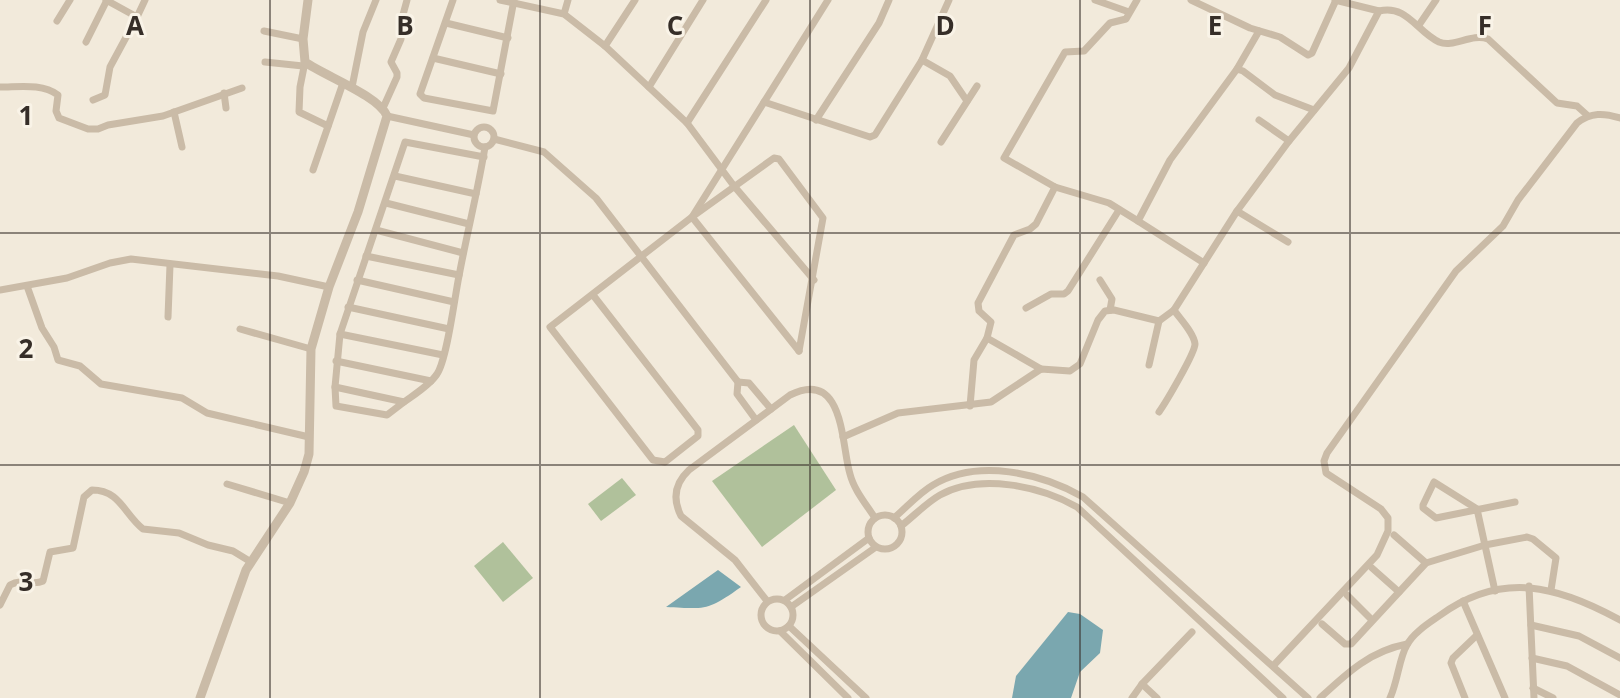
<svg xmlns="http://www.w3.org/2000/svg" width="1620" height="698" font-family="'Open Sans',sans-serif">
<rect width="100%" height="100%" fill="#f2eadb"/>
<g fill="#b0c19b">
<path d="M794,425L836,490L762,547L712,481Z"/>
<path d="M622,478L636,495L601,521L588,504Z"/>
<path d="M503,542L533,578L503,602L474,566Z"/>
</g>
<g fill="#7aa7af">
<path d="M718,570L741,587C707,611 707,609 666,607Z"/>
<path d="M1068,612L1080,614L1103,630L1100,653L1080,672L1071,698H1012L1016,676Z"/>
</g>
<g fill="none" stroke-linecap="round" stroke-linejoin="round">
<g stroke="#cabba7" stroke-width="7">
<path d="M106,0L137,17L145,0"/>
<path d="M453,0L420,94L424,98L493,111L514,0"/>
<path d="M500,0L564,14L605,46L687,123L734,186L814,280"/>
<path d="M1095,0L1129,12"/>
<path d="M1137,0L1126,19L1110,23L1084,51L1065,52L1004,158L1055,187L1109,203L1138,221"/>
<path d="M1191,0L1250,28L1280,37L1308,55L1312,53L1336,0"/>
<path d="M1335,0L1379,11"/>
<path d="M564,14L568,0"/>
<path d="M57,21L70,0"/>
<path d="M446,23L508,38"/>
<path d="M1419,25L1436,0"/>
<path d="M264,31L303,39"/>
<path d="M86,42L107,0"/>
<path d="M605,46L635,0"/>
<path d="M433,58L501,74"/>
<path d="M922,60L950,76L967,101"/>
<path d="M265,62L303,66"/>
<path d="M305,62L300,87L299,112L328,126"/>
<path d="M1237,69L1259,31"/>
<path d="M0,87C19,87 42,83 58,95L56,111L59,118L88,129H98L108,125L163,116L242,88"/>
<path d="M352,87L363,32L376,0"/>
<path d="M649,87L703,0"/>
<path d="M224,93L226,108"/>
<path d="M93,100L105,95L110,67L137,17"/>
<path d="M764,102L870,137L875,135L922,60L949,0"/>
<path d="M383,108L397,77V73L391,62L401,39V22L407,0"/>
<path d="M174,112L182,147"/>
<path d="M387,116L474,135"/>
<path d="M816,120L879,23L889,0"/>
<path d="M1259,120L1289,141"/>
<path d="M687,123L766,0"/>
<circle cx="484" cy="137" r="10"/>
<path d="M494,139L544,152L596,198L738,382L737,394L756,420"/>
<path d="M941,142L977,86"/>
<path d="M484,157L405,142L340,334L335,387L404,402C415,394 430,385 437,374C447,360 455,295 459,276C467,233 478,190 485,147"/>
<path d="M313,170L343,83"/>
<path d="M395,176L476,194"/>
<path d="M386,203L469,224"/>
<path d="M1237,211L1288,242"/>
<path d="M376,230L463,253"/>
<path d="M366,256L459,275"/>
<path d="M1204,263L1138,221L1170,160L1237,69L1243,71L1275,95L1314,110"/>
<path d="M357,280L454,302"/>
<path d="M1100,280L1112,299L1110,310"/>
<path d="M27,286L42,328L54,347L58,360L80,366L101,384L182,398L207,413L309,437"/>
<path d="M0,290L67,278L110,263L131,259L278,276L329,287"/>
<path d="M593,295L698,430V436L665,462L653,460L550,327L692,217L774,158L779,159L823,218L799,351"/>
<path d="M348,307L449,329"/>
<path d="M1026,308L1051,294H1064L1068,291L1119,210"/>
<path d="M168,317L170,265"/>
<path d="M240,329L311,349"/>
<path d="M340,334L443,355"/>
<path d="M987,338L991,322L979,311L978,303L1014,235L1030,229L1036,224L1055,187"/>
<path d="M799,351L692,217L828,0"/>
<path d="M336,361L431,381"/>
<path d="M1149,365L1159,321"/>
<path d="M738,382L749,383L771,409"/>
<path d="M335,387L336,406L387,415L404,402"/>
<path d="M970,406L974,360L987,338L1041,369"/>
<path d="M1159,412C1166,402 1195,353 1195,344C1194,333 1180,319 1174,310"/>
<path d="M843,437L898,413L991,402L1041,369L1070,371L1080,364L1098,320L1105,311L1114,310L1159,321L1174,310L1237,211L1289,141L1349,68L1379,11C1407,4 1417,32 1439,42C1454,48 1471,33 1488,39L1557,103L1577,106L1587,115"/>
<path d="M227,484L290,503"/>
<circle cx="885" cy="532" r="17"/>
<path d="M894,518C907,507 919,493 933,485C978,458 1041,473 1083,497L1308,698"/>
<path d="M901,526C914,516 926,503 940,495C980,473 1040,486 1077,507L1283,698"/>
<path d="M1394,535L1426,563"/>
<path d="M1372,568L1399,592"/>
<path d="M1529,586L1534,698"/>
<path d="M1495,591L1477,509L1434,482L1423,505V508L1436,518L1515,502"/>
<path d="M1347,595L1372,620"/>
<circle cx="777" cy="615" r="16"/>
<path d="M785,600L869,538"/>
<path d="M767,601L735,560L681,516C672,498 675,483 689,470L790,395C845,368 841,445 850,474C854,490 866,504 875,518"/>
<path d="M1463,601L1505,698"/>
<path d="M0,605L10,585C23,578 33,586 43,581L50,552L73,548L84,497L92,490C120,490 124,514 143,529L179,533L208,545L233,551L251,562"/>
<path d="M791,607L876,547"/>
<path d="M1322,624L1345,644H1351L1426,563L1485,545L1527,537L1533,539L1556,558L1551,590"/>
<path d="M1531,625L1579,636L1620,658"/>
<path d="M789,626L866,698"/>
<path d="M780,631L848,698"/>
<path d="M1532,658L1567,666L1620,695"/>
<path d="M1273,666L1377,555L1388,531V518L1381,509L1326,473L1324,461L1327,453L1456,271L1503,226L1518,200L1577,123C1591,112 1604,113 1620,118"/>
<path d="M1533,688L1553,698"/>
<path d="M1132,698L1142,684"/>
<path d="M1157,698L1142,684L1192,632"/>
<path d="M1320,698C1347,673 1370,651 1407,644"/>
<path d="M1390,698C1398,681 1399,658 1407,645C1413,633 1429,623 1439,616C1502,570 1558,586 1620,620"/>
<path d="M1465,698L1451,663L1453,658L1477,635"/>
</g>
<path stroke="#cabba7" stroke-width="9" d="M200,698L246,570L290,503L304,472L309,454L311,349L329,287L358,212L387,116C379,96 325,76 305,62L303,39L308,0"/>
</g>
<path fill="none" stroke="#362e28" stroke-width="2" stroke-opacity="0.55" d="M270,0V698M540,0V698M810,0V698M1080,0V698M1350,0V698M0,233H1620M0,465H1620"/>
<g font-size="26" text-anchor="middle" font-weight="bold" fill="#362e28" stroke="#f9f3e7" stroke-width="6" stroke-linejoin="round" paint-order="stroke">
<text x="135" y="35">A</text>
<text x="405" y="35">B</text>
<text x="675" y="35">C</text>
<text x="945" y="35">D</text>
<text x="1215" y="35">E</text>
<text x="1485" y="35">F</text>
<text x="26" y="125">1</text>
<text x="26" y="358">2</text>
<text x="26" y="591">3</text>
</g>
</svg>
